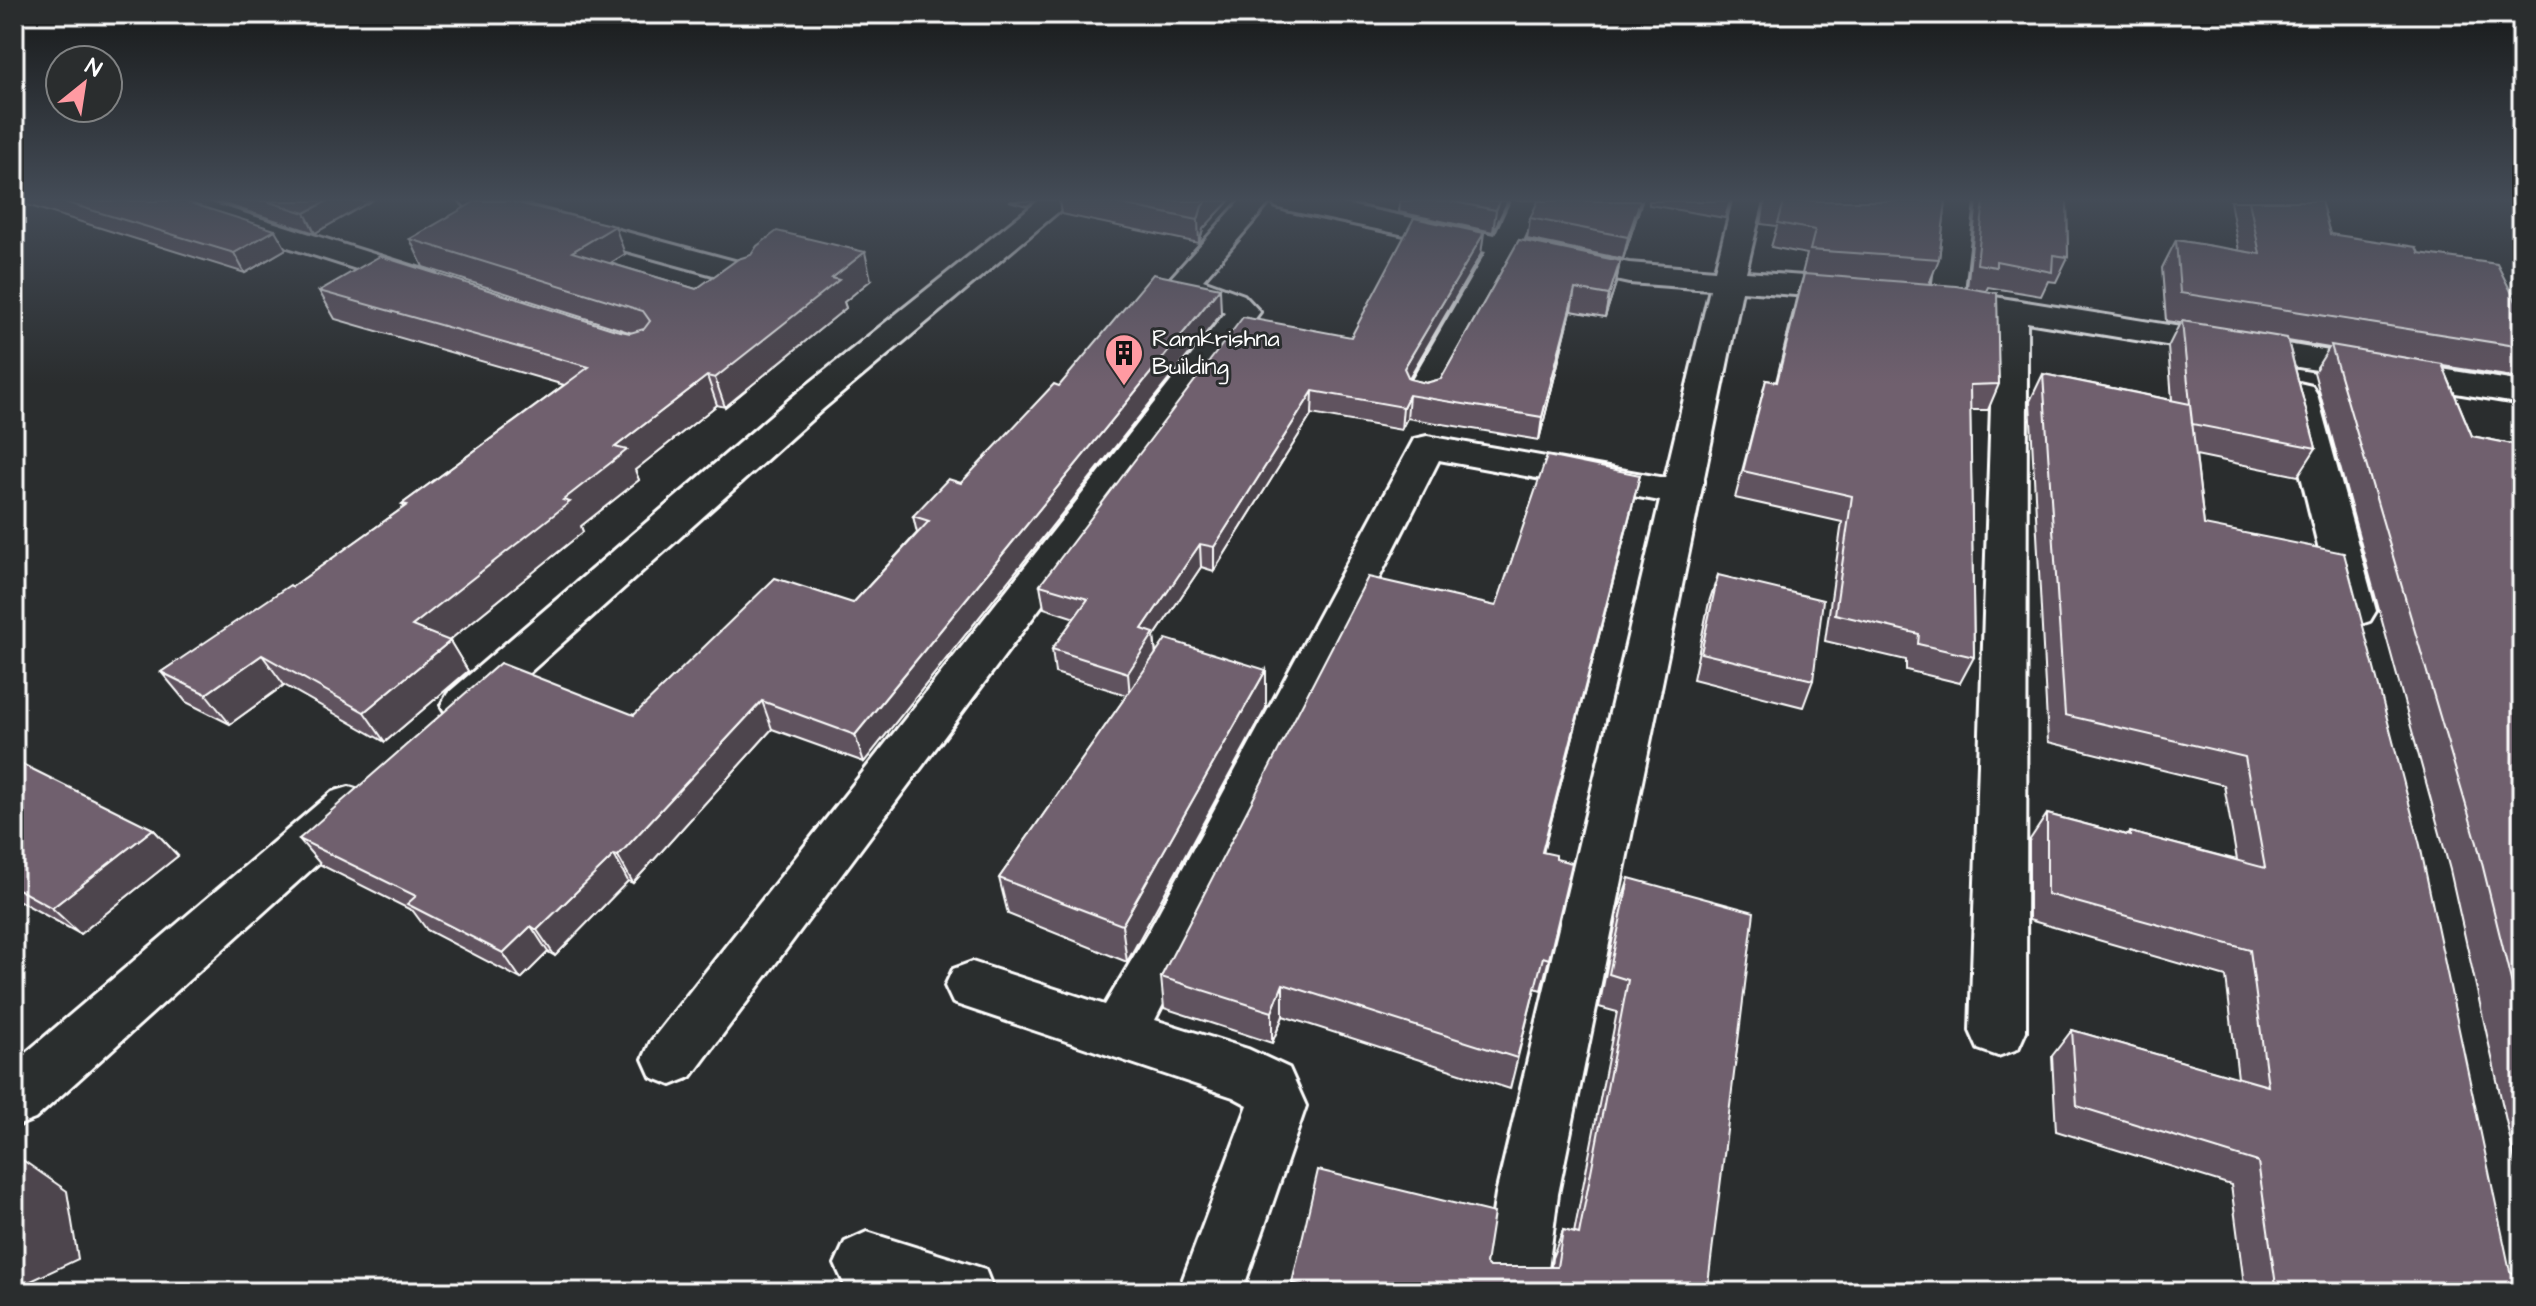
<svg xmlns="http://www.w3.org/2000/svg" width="2536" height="1306" font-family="'Architects Daughter',sans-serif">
<rect width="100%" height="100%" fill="#2a2d2e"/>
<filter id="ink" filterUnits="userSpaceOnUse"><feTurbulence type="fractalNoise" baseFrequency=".0125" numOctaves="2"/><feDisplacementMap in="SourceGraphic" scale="16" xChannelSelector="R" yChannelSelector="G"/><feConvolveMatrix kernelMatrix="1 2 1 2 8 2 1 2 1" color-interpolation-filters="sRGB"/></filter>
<g filter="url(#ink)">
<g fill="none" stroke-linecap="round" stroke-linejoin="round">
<g stroke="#fff" stroke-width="6">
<g id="minor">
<path d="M159,201H205L434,273L439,280L434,287L423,290L412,287L164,207Z"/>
<path d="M461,201H510L757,267L762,274L757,281L746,284L466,207Z"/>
<path d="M1038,201H1071L823,409L480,717L464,722L448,717L441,705L448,693L797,393Z"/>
<path d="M1240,201H1271L1203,280L1244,295L1260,312L691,1077L671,1085L651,1077L643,1059L651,1041L1225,313L1208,303L1182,297L1170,279Z"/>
<path d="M1271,201H1329L1495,235L1511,201H1541L1523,241L1629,263L1715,270L1733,201H1763L1746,272L1860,280L1871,283L1876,290L1871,297L1860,300L1742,291L1558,1194L1545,1292H1481L1496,1194L1660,501L1439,460L1155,1020L1248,1049L1289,1068L1306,1106L1242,1292H1178L1248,1105L1233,1097L953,1003L945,986L953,969L972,962L1105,1005L1150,929L1414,439L1427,436L1665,478L1710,289L1629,283L1514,258L1441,392L1436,400L1423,403L1410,400L1405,392L1486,252L1286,210L1276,207Z"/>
<path d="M1944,201H1974L1964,292L2522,382V404L2027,322L2026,1031L2018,1049L1998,1056L1978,1049L1970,1031L1994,317L1928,305L1924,298L1932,290Z"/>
<path d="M2299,383L2312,386L2317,394L2376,611L2370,621L2355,626L2340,621L2334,611L2281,394L2286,386Z"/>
<path d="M349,787L366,792L373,806L366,820L35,1119L14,1127V1063L332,792Z"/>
<path d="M867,1232L985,1269L994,1292H858L845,1286L835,1264L845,1242Z"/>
</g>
</g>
<use href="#minor" fill="#2a2d2e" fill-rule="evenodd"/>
</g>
<g fill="#60535f" stroke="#fff" stroke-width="2">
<path d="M14,201H184L286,249L245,273Z"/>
<path d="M215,201H371L315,233Z"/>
<path d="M1009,201H1034L1027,206Z"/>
<path d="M1059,201H1229L1203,229L1199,243L1061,214Z"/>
<path d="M1400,201H1508L1493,232L1399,212Z"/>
<path d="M1642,201L1623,259L1527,239L1530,218Z"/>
<path d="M1649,201H1730L1725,218L1649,205Z"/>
<path d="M1765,201H1946L1939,259L1929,284L1967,288L1977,201H2067L2068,257L2056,282L2048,281L2041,296L1988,287L1986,291L1999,384L1988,410H1970L1974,657L1960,683L1906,670V660L1825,641L1842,522L1735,498L1766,380L1776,382L1796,299L1804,274H1802L1807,254L1771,247L1777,226L1761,224Z"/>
<path d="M2230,201H2321L2330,234L2419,253L2522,313V374L2519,378L2443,366L2472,436L2522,446V1192L2450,870L2314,372L2329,348L2288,341L2316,448L2298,476L2196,455L2204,525L2510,1271L2522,1292H2245L2231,1185L2056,1131L2052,1056L2072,1030L2238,1078L2226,977L2029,920V841L2047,814L2127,835L2130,832L2237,860L2224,785L2048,742L2030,401L2043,374L2172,400L2168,347L2180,323L2166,321L2162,268L2176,240L2239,251Z"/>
<path d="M410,239L625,254L610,263L696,289L871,280L844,302L846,308L725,407L717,405L635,470L639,480L581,526L583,532L449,640L468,671L385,742L284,685L230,724L186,702L161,672L292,587L404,507L402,504L564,385L335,319L319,291L632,333L423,267Z"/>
<path d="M1519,240L1620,261L1616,283L1605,317L1571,311L1539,440L1407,418L1401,430L1312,414L1214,571L1201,567L1154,637L1156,654L1266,708L1127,962L1008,914L999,878L1127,695L1055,673L1052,649L1075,618L1044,608L1040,585L1351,337L1481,254L1409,379L1426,383L1441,379Z"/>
<path d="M1221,314L864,762L772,729L633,883L628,881L555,956L548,952L521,979L427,930L413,911L321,865L299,839L634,715L853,603L917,533L913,516L961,483L1059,386Z"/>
<path d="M1632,508L1543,852L1549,959L1541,990L1535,988L1510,1089L1283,1016L1272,1043L1164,1008L1161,977L1496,606Z"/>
<path d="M1718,575L1813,680L1803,707L1693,679L1709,602Z"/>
<path d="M14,767L153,829L178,856L80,934L14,898Z"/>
<path d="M1629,878L1707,1292H1292V1283L1486,1264L1489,1267H1551L1552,1258L1563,1230L1574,1233L1617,1012L1599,1007L1618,912Z"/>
</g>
<g fill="#4e444d" stroke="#fff" stroke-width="2">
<path d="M327,201H371L315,233L305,213Z"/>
<path d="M1207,201H1229L1203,229L1199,243L1198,220L1202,206Z"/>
<path d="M1500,201H1508L1493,232L1496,210Z"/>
<path d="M1640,201H1642L1623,259L1628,237Z"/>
<path d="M615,226L625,254L583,280L572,252Z"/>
<path d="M275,230L286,249L245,273L234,253Z"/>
<path d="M1484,233L1481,254L1402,390L1404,368Z"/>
<path d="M865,252L871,280L844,302L846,308L725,407L715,378L832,278Z"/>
<path d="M1620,261L1616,283L1605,317L1609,295Z"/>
<path d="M1220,288L1221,314L864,762L855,735Z"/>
<path d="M1575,289L1571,311L1539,440L1542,417Z"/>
<path d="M707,376L717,405L635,470L639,480L581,526L583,532L430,656L412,626L563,500L615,447Z"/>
<path d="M1313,391L1312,414L1214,571V547Z"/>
<path d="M1409,395L1407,418L1401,430L1403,407Z"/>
<path d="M1640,475L1632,508L1535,884L1542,852Z"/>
<path d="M1200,544L1201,567L1154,637L1156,657L1130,697L1128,673L1142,629Z"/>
<path d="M450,641L468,671L385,742L364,712Z"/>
<path d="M262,655L284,685L230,724L206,694Z"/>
<path d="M1266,670V708L1127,962L1122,925Z"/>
<path d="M762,701L772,729L633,883L618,856Z"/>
<path d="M153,829L178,856L80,934L52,908Z"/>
<path d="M614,855L628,881L555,956L537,930Z"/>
<path d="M531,926L548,952L521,979L503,953Z"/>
<path d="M1283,984V1016L1272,1043V1012Z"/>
<path d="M14,1154L67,1191L78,1259L14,1289Z"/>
</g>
<g fill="#70616e" stroke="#fff" stroke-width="2">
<path d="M61,201H184L275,230L234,253Z"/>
<path d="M266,201H327L305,213Z"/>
<path d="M476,201H509L615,226L572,252L696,289L738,259L751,255L757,246L777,231L865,252L832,278L839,280L715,378L707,376L615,447L627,450L563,500L570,502L412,626L450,641L364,712L262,655L206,694L161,672L290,585L292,587L407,505L402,504L589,367L319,291L380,256L616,330L630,333L644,329L650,321L643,311L410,239Z"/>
<path d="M1107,201H1207L1202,206L1198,220Z"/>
<path d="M1449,201H1500L1496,210Z"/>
<path d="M1538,201H1640L1628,237L1530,218Z"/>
<path d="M1777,201H1946L1939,259L1810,250L1815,230L1778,223L1784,202Z"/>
<path d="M1984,201H2067L2068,257L2053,255L2052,272L1996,261V267L1977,264Z"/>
<path d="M2249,201H2321L2330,234L2416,247L2419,253L2497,264L2522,313V347L2180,293L2176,240L2260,254Z"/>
<path d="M1414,218L1484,233L1404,368L1409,379L1426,383L1441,379L1519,240L1620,261L1609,295L1575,289L1542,417L1409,395L1403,407L1313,391L1214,547L1200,544L1142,629L1154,633L1128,673L1052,649L1088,599L1040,585L1243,317L1351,337Z"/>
<path d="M1153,274L1220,288L855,735L762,701L618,856L614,855L537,930L531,926L503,953L407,904L416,896L299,839L500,663L634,715L775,578L853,603L929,521L913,516L948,479L961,483L1054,384L1059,386Z"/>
<path d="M1804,274L1956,286L1997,293L1999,384L1970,385L1974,657L1918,644L1919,634L1835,614L1852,496L1743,471L1766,380L1777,382Z"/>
<path d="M2182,321L2287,338L2316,448L2192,424L2190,404L2204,525L2344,553L2420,845L2510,1271L2513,1273H2522V1292H2277L2258,1162L2077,1106L2072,1030L2268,1086L2250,950L2047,894V814L2130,836V832L2265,868L2245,757L2065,715L2043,374L2190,404Z"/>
<path d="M2331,345L2442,364L2472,436L2522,446V1025L2477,843Z"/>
<path d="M1547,456L1640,475L1542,852L1556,855V859L1572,863L1549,959L1543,957L1517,1058L1283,984L1272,1012L1161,977L1368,577L1496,606Z"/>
<path d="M1718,575L1823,600L1813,680L1701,653Z"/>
<path d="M1166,639L1266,670L1122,925L999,878Z"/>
<path d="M20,763L153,829L52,908L14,887V767Z"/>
<path d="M1629,878L1754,912L1707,1292H1522L1513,1289V1292H1326L1292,1283L1318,1170L1494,1213L1486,1264L1489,1267H1557L1563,1230L1579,1234L1628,980L1609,974Z"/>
<path d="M14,1182L19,1220L14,1223Z"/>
</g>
</g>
<linearGradient id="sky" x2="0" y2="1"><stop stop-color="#171919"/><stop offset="0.52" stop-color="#444c57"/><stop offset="1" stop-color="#444c57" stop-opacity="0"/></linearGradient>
<rect width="2536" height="384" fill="url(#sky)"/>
<defs>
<g id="building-pin" transform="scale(2)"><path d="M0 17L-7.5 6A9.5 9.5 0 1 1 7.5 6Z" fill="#ff9aa2" stroke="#2a2d2e"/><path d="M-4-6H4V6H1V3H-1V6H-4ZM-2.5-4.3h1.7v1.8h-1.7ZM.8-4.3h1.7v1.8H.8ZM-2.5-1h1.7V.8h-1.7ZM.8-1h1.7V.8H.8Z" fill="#111"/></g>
</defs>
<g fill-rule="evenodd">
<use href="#building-pin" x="1124" y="353"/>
</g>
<g text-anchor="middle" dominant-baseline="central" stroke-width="6" stroke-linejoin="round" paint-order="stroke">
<g font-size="24" fill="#fff" stroke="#2a2d2e" text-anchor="start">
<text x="1152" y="339">Ramkrishna<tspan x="1152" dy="28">Building</tspan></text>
</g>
</g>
<rect width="2536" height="1306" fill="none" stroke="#2a2d2e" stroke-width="48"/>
<rect x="24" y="24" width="2488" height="1258" fill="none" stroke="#fff" stroke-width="3" filter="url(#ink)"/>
<g transform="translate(84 84) rotate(30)"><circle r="38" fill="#2a2d2e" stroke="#7f8182" stroke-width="2"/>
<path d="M0-6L14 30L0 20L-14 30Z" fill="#ff9aa2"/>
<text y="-12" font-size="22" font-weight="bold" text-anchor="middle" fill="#ffffff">N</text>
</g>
</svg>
